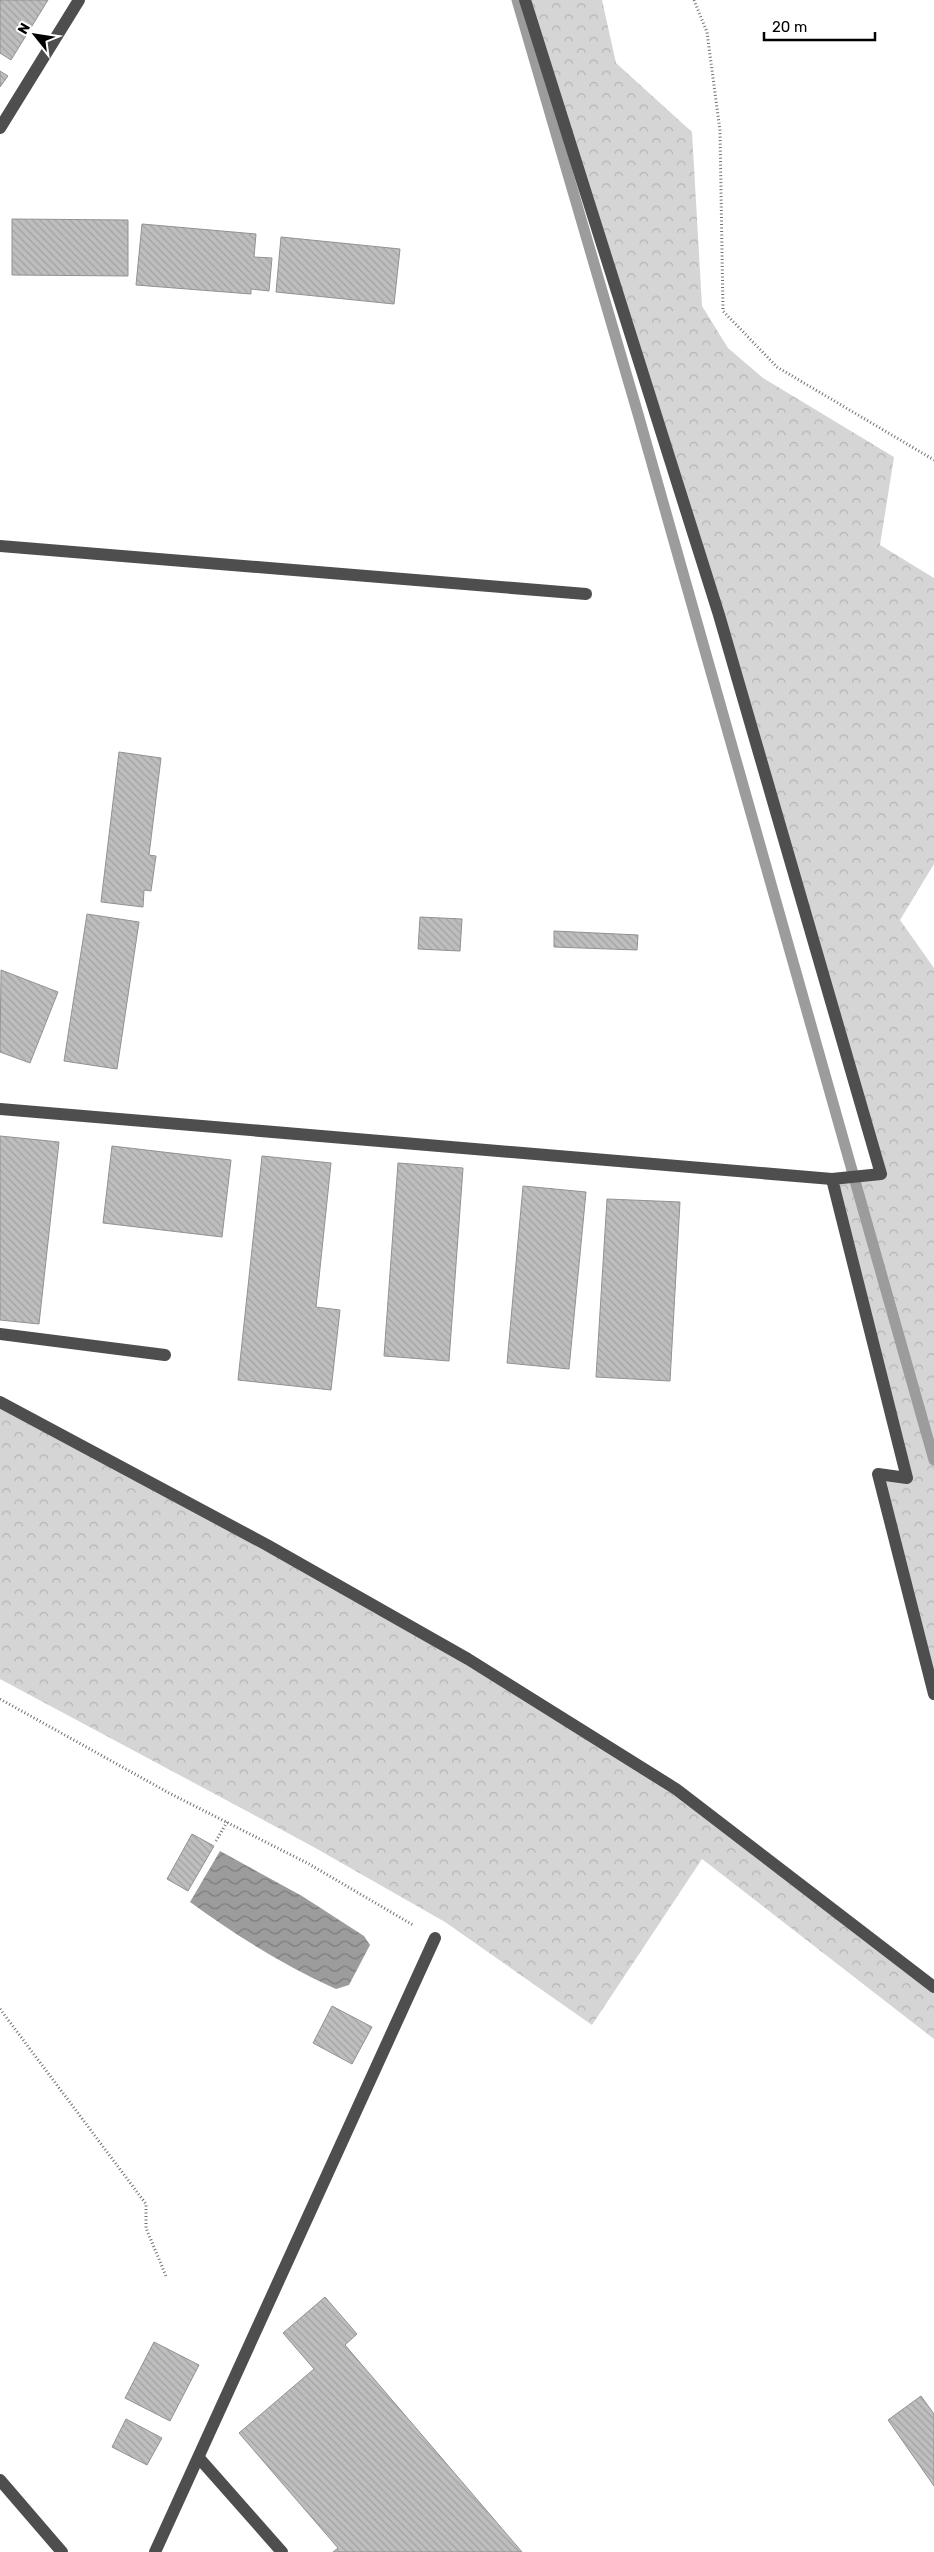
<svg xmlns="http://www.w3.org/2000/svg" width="934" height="2552" font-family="Rubik,sans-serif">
<defs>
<pattern id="forest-crowns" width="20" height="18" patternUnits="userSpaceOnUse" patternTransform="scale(1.25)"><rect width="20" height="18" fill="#d5d5d5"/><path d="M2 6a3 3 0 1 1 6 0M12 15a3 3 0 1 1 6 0" fill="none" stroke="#b5b5b5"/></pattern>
<pattern id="water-waves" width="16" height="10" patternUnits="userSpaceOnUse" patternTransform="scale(1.25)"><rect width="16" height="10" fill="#9c9c9c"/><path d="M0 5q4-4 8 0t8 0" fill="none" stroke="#7d7d7d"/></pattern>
<pattern id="building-back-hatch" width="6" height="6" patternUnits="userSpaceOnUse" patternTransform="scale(1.25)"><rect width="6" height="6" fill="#bebebe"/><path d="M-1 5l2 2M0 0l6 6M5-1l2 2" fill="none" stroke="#a2a2a2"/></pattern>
</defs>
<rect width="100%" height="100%" fill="#fff"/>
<g fill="url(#forest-crowns)">
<path d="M525,0H602L616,63L692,132L702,306L728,348L763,378L894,457L880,545L934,578V864L900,920L934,968V1694L878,1474L907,1477L832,1179L881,1174L719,615Z"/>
<path d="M0,1402L267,1545L676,1789L934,1987V2039L702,1859L592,2025L445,1922L310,1845L0,1679Z"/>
</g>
<path fill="url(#water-waves)" d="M220,1851L302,1896L364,1936L370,1945L349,1985L336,1989C283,1965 237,1936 190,1902Z"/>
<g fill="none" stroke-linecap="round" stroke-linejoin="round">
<path stroke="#9c9c9c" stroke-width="11" d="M517,0L638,414L934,1460"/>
</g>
<g fill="url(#building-back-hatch)" stroke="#929292">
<path d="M0,0H48L11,60L0,53Z"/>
<path d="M0,71L8,76L0,87Z"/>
<path d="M12,219L128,220V276L12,275Z"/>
<path d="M142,224L256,234L254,257L272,258L269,291L251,289V294L136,285Z"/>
<path d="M281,237L400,249L394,304L276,292Z"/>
<path d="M119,752L161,758L149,855L156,856L151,891L144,890L143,907L101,902Z"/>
<path d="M87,914L139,922L117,1069L64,1061Z"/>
<path d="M420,917L462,919L460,951L418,949Z"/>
<path d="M554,931L638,935L637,950L554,947Z"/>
<path d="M1,970L58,992L30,1063L0,1052Z"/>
<path d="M0,1136L59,1142L39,1324L0,1320Z"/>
<path d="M112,1146L231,1160L222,1237L103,1223Z"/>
<path d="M262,1156L331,1163L316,1307L340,1310L331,1390L238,1380Z"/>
<path d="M398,1163L463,1168L449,1361L384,1356Z"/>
<path d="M523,1186L586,1192L569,1369L507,1363Z"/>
<path d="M607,1199L680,1202L670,1381L596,1377Z"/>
<path d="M192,1834L214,1846L188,1891L167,1879Z"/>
<path d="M332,2006L372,2027L352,2064L313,2043Z"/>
<path d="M325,2297L357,2334L345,2345L522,2552H333L338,2548L239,2433L314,2369L283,2333Z"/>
<path d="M154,2342L199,2365L170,2421L125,2398Z"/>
<path d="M921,2396L934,2414V2486L888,2420Z"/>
<path d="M126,2419L162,2438L147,2465L112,2447Z"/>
</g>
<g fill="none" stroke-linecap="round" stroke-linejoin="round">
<g stroke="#707070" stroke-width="3" stroke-dasharray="1 2.5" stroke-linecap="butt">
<path d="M694,0L707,32L720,131L723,311L777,367L934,460"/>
<path d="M0,1699L169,1793L309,1864L413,1925"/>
<path d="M216,1841L227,1822"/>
<path d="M0,2009L146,2204V2228L166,2276"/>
</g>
<g stroke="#4e4e4e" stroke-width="12">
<path d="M525,0L719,615L881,1174L832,1179L907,1478L878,1474L934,1694"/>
<path d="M0,128L79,0"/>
<path d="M0,546L586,594"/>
<path d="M0,1109L832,1179"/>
<path d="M0,1334L165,1355"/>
<path d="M0,1402L267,1545L468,1659L676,1789L934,1987"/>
<path d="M199,2458L282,2552"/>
<path d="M0,2480L62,2552"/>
<path d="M155,2552L435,1938"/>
</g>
</g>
<g transform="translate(35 35) rotate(300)" stroke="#ffffff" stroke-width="4" paint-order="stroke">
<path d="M0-4L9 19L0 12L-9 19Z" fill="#000000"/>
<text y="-8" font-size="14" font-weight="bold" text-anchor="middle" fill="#000000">N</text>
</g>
<path d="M764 32v8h111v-8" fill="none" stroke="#000000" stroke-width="2.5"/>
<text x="772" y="32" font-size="15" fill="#000000" stroke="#ffffff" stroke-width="4" paint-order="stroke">20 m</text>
</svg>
